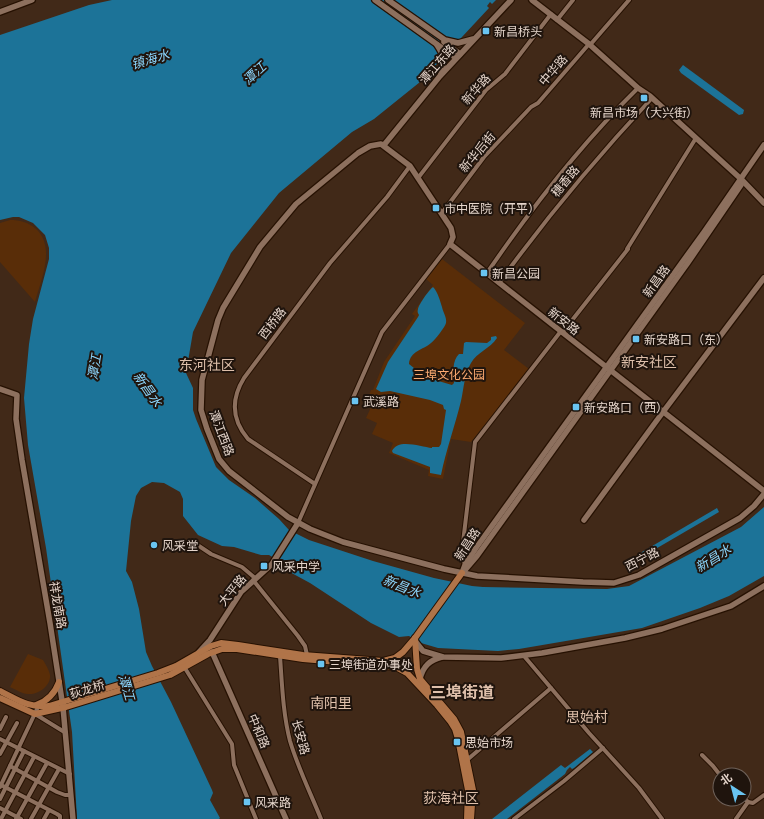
<svg xmlns="http://www.w3.org/2000/svg" width="764" height="819" font-family="Ubuntu,'Noto Sans SC',sans-serif">
<rect width="100%" height="100%" fill="#412918"/>
<g fill="#592d08">
<path d="M10,220C20,220 28,222 36,229C56,247 41,280 35,302L0,262V223Z"/>
<path d="M442,259L525,323L504,350L529,369L471,442L451,439L443,479L428,476L429,470L389,453L393,443L372,434L377,423L366,418L374,401L368,398L371,390H373L384,362L415,316L412,314L433,285L426,279Z"/>
<path d="M28,654L43,660C46,665 49,670 50,675C51,686 38,695 28,694C22,694 15,689 10,687Z"/>
</g>
<g fill="#1c7398">
<path d="M112,0H496L492,4L490,2L487,6L489,8L420,82L374,119L352,132L279,193L231,253L193,332L186,373L193,388V410L196,419L216,467L229,480L255,498L279,519L289,530L309,540L373,561L434,578L472,586L483,587L607,589L629,586L741,527L764,507V576L729,596L700,608L642,628L519,649L498,651L438,648L421,643L409,636L399,637L371,623L310,583L286,570L283,567L281,562L269,555H261L234,547L222,546L198,535L183,516V499L180,492L164,483L152,482L141,488L136,496L131,521L126,571L132,582L139,609L146,652L152,666L171,702L212,790L213,793L210,800L220,818L219,819H77L72,732L46,548L28,445L24,398L29,344L33,319L49,259V248L45,235L33,223L19,217H13L0,220V35L89,5Z"/>
<path d="M683,65L744,110L743,114L739,115L681,73L679,70Z"/>
<path d="M433,287C438,292 440,301 442,307C443,312 447,318 446,323C445,327 435,340 431,343C423,350 410,351 409,364L425,377L452,385L454,383C453,373 452,361 459,354H463L464,343L466,342L487,343L491,340V337L496,336L497,338C490,349 477,352 471,363C464,375 464,388 461,401C455,426 446,450 441,475L430,473V467L393,453L392,451C398,438 421,447 432,448V447H439L441,444L446,410L444,409L443,405L430,400L390,391L381,392L376,389L388,362L418,317L419,315C418,313 417,312 418,309C419,304 429,290 433,287Z"/>
<path d="M717,508L719,512L640,558V555L642,552Z"/>
<path d="M590,749L593,752L574,768L572,769L570,767L567,770L565,774L507,819H492L561,765L565,768Z"/>
</g>
<g fill="none" stroke-linecap="round" stroke-linejoin="round">
<g stroke="#261102" stroke-width="6">
<g id="street">
<path d="M557,20L573,0"/>
<path d="M590,45L629,0"/>
<path d="M418,178L486,90L505,74L551,14"/>
<path d="M442,213L484,157L531,107L538,103L589,44"/>
<path d="M627,249L696,138"/>
<path d="M487,273C532,207 581,144 638,88"/>
<path d="M499,283C546,218 597,157 652,98"/>
<path d="M562,333L628,249"/>
<path d="M315,484L248,439C231,419 231,399 244,378L330,263L387,197L410,166"/>
<path d="M298,523L382,332L450,244"/>
<path d="M193,542L211,554L242,567L255,578"/>
<path d="M465,565L462,551L475,442L561,331"/>
<path d="M253,580L298,636L305,646L307,655"/>
<path d="M280,656C282,684 283,714 290,741C298,768 311,794 321,819"/>
<path d="M524,656L589,733L639,788L662,819"/>
<path d="M183,665L232,744L234,765L256,819"/>
<path d="M35,714L66,733"/>
<path d="M0,729L6,717"/>
<path d="M0,739L70,774"/>
<path d="M0,754L17,723"/>
<path d="M702,755L713,766L720,775"/>
<path d="M467,760L551,688"/>
<path d="M10,766L57,792L65,795H71"/>
<path d="M1,785L57,814L60,816V819"/>
<path d="M0,787L38,707"/>
<path d="M0,799L24,751"/>
<path d="M748,802L753,803L764,795"/>
<path d="M0,808L21,819"/>
<path d="M1,819L34,757"/>
<path d="M16,819L47,763"/>
<path d="M31,819L59,769"/>
<path d="M44,819L49,810"/>
<path d="M514,819L564,781L603,748"/>
<path d="M736,819L748,802L744,798"/>
</g>
</g>
<g stroke="#261102" stroke-width="8">
<g id="secondary">
<path d="M375,0L456,58"/>
<path d="M388,0L445,40L458,43L473,39"/>
<path d="M532,0L589,44L638,88L650,96L741,179L764,203"/>
<path d="M0,12L32,0"/>
<path d="M444,42L460,54"/>
<path d="M437,45C445,57 445,61 441,74"/>
<path d="M384,145L440,76L511,0"/>
<path d="M0,389L17,395L16,419L22,460L50,623L63,707L73,819"/>
<path d="M764,491L450,244L453,237L451,228L410,166L381,144L370,146L358,153L296,204L260,247L223,308L218,320L202,380L201,410L207,429L219,459L229,471L288,517L310,529L343,542L444,569L477,576L583,582L614,583L639,575L740,518L754,506L764,494"/>
<path d="M584,520L663,412L764,278"/>
<path d="M465,570L477,556L687,264L741,185"/>
<path d="M462,573L465,565L476,548L704,232L764,145"/>
<path d="M415,641L423,651L443,657L501,658L542,653L625,638L662,629L731,606L764,586"/>
<path d="M199,652L210,640L241,592L272,564L298,523"/>
<path d="M212,652L286,819"/>
<path d="M420,679C423,666 430,660 442,657"/>
</g>
</g>
<g stroke="#261102" stroke-width="8">
<g id="primary">
<path d="M415,638L417,669L420,679L454,719L461,732L473,790L471,819"/>
<path d="M0,691C18,700 28,708 49,706L158,673L176,666L211,646L221,643L238,645L303,655L383,661L395,658L403,652L415,638L462,573"/>
<path d="M0,698L35,714L66,707L170,675L208,654L222,649H237L303,659L396,667L407,673L437,705L450,721L455,729L458,739L468,790L467,819"/>
<path d="M36,705C48,701 55,693 59,682"/>
</g>
</g>
<use href="#street" stroke="#8d705e" stroke-width="4"/>
<use href="#secondary" stroke="#8d705e" stroke-width="5.5"/>
<use href="#primary" stroke="#b07449" stroke-width="6"/>
</g>
<g fill="#69c4f1" stroke="#1f140d" stroke-width="1.5">
<rect x="482" y="27" width="8" height="8" rx="2"/>
<rect x="640" y="94" width="8" height="8" rx="2"/>
<rect x="432" y="204" width="8" height="8" rx="2"/>
<rect x="480" y="269" width="8" height="8" rx="2"/>
<rect x="632" y="335" width="8" height="8" rx="2"/>
<rect x="351" y="397" width="8" height="8" rx="2"/>
<rect x="572" y="403" width="8" height="8" rx="2"/>
<circle cx="154" cy="545" r="4"/>
<rect x="260" y="562" width="8" height="8" rx="2"/>
<rect x="317" y="660" width="8" height="8" rx="2"/>
<rect x="453" y="738" width="8" height="8" rx="2"/>
<rect x="243" y="798" width="8" height="8" rx="2"/>
</g>
<g text-anchor="middle" dominant-baseline="central" stroke-width="4" stroke-linejoin="round" paint-order="stroke">
<g font-size="12" fill="#e5d5cb" stroke="#1f140d" text-anchor="start">
<text x="494" y="31">新昌桥头</text>
<text x="644" y="112" text-anchor="middle">新昌市场（大兴街）</text>
<text x="444" y="208">市中医院（开平）</text>
<text x="492" y="273">新昌公园</text>
<text x="644" y="339">新安路口（东）</text>
<text x="363" y="401">武溪路</text>
<text x="584" y="407">新安路口（西）</text>
<text x="162" y="545">风采堂</text>
<text x="272" y="566">风采中学</text>
<text x="329" y="664">三埠街道办事处</text>
<text x="465" y="742">思始市场</text>
<text x="255" y="802">风采路</text>
</g>
<g font-size="12" fill="#e5d5cb" stroke="#1f140d">
<text transform="translate(437 64) rotate(-49)">潭江东路</text>
<text transform="translate(553 70) rotate(-49)">中华路</text>
<text transform="translate(476 89) rotate(-48)">新华路</text>
<text transform="translate(477 152) rotate(-50)">新华后街</text>
<text transform="translate(565 181) rotate(-50)">穗香路</text>
<text transform="translate(656 281) rotate(-54)">新昌路</text>
<text transform="translate(564 321) rotate(38)">新安路</text>
<text transform="translate(272 323) rotate(-53)">西桥路</text>
<text transform="translate(222 433) rotate(69)">潭江西路</text>
<text transform="translate(467 544) rotate(-57)">新昌路</text>
<text transform="translate(642 559) rotate(-27)">西宁路</text>
<text transform="translate(232 590) rotate(-51)">大平路</text>
<text transform="translate(58 605) rotate(80)">祥龙南路</text>
<text transform="translate(87 689) rotate(-17)">荻龙桥</text>
<text transform="translate(259 731) rotate(67)">中和路</text>
<text transform="translate(301 737) rotate(75)">长安路</text>
</g>
<g font-size="12" fill="#fcaa71" stroke="#1f140d">
<text x="449" y="374">三埠文化公园</text>
</g>
<g font-size="13" font-style="italic" fill="#8bd5fc" stroke="#1f140d">
<text transform="translate(150 59) rotate(-16)">镇海水</text>
<text transform="translate(254 73) rotate(-43)">潭江</text>
<text transform="translate(94 367) rotate(-81)">潭江</text>
<text transform="translate(148 389) rotate(55)">新昌水</text>
<text transform="translate(713 558) rotate(-32)">新昌水</text>
<text transform="translate(402 586) rotate(22)">新昌水</text>
<text transform="translate(127 687) rotate(74)">潭江</text>
</g>
<g font-size="14" fill="#dfc0ab" stroke="#1f140d">
<text x="649" y="362">新安社区</text>
<text x="207" y="365">东河社区</text>
<text x="331" y="703">南阳里</text>
<text x="587" y="717">思始村</text>
<text x="451" y="798">荻海社区</text>
</g>
<g font-size="16" font-weight="bold" fill="#dfc0ab" stroke="#1f140d">
<text x="462" y="692">三埠街道</text>
</g>
</g>
<g transform="translate(732 787) rotate(324)"><circle r="19" fill="#1f140d" stroke="#6e6159"/>
<path d="M0-3L7 15L0 10L-7 15Z" fill="#69c4f1"/>
<text y="-6" font-size="11" font-weight="bold" text-anchor="middle" fill="#e5d5cb">北</text>
</g>
</svg>
